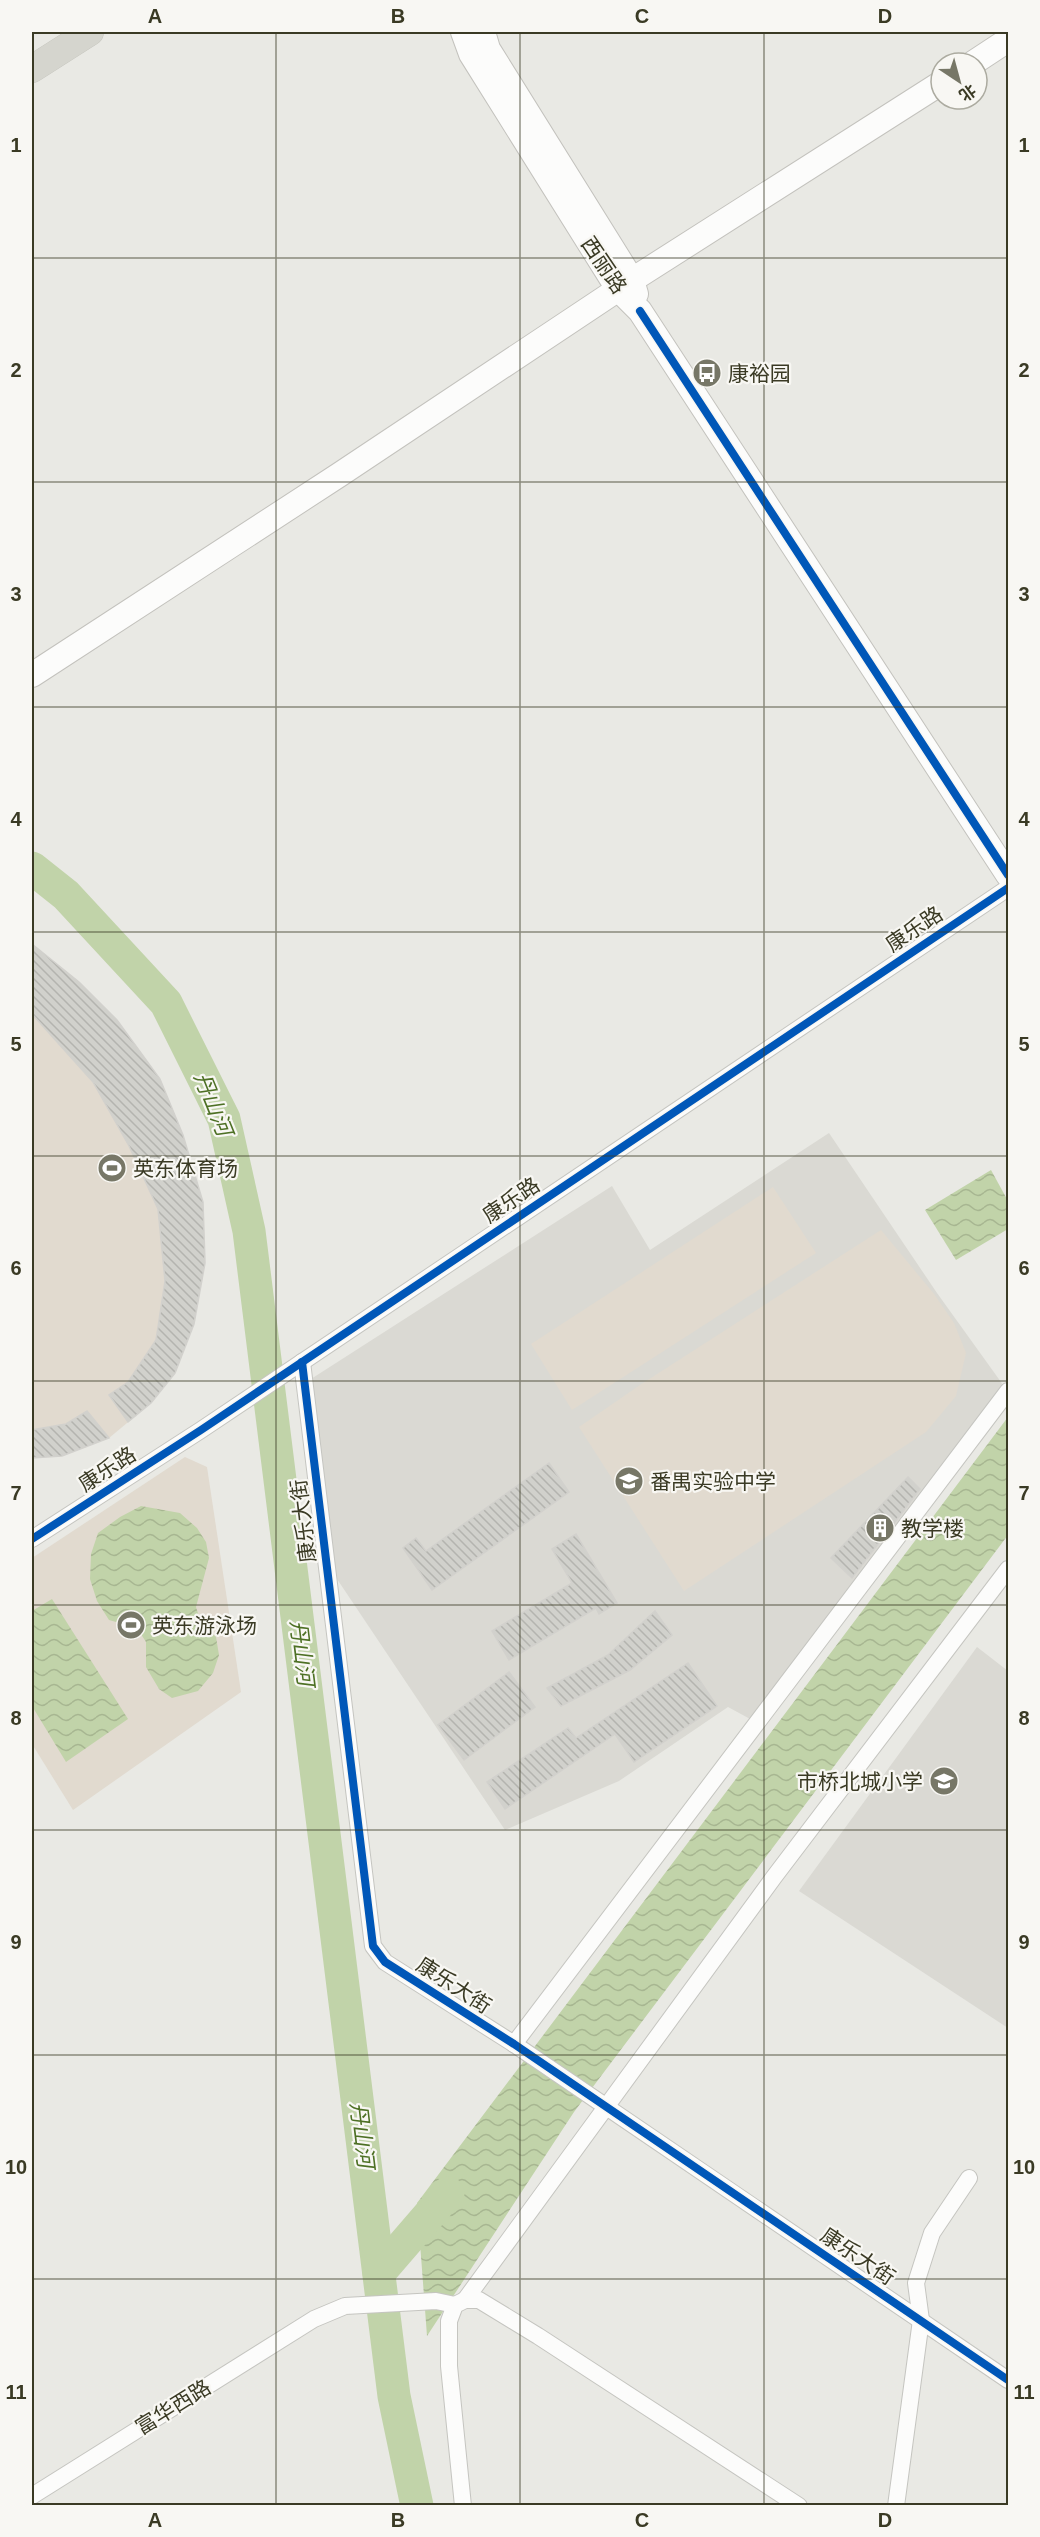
<svg xmlns="http://www.w3.org/2000/svg" width="1040" height="2537" font-family="Helvetica,'Noto Sans SC',sans-serif">
<defs>
<pattern id="water-waves" width="16" height="10" patternUnits="userSpaceOnUse" patternTransform="scale(1.5)"><rect width="16" height="10" fill="#c1d3a9"/><path d="M0 5q4-4 8 0t8 0" fill="none" stroke="#a7b691"/></pattern>
<pattern id="building-back-hatch" width="6" height="6" patternUnits="userSpaceOnUse" patternTransform="scale(1.5)"><rect width="6" height="6" fill="#d1d1cc"/><path d="M-1 5l2 2M0 0l6 6M5-1l2 2" fill="none" stroke="#b4b4af"/></pattern>
</defs>
<rect width="100%" height="100%" fill="#e9e9e4"/>
<g fill="#dad9d3">
<path d="M829,1133L937,1293L1006,1389L752,1720L728,1707L619,1781L505,1830L333,1573L311,1379L612,1186L650,1250Z"/>
<path d="M977,1647L1008,1671V2028L799,1891Z"/>
</g>
<g fill="#e1dacf">
<path d="M32,945L79,982L117,1020L160,1079L183,1135L203,1202L205,1263L194,1324L175,1373L151,1403L109,1438L62,1456L32,1458Z"/>
<path d="M773,1187L816,1253L572,1410L531,1344Z"/>
<path d="M881,1230L934,1294L954,1323L966,1353L956,1396L926,1432L684,1591L579,1427L640,1385Z"/>
<path d="M185,1457L207,1467L241,1692L73,1810L32,1744V1558Z"/>
</g>
<g fill="url(#water-waves)">
<path d="M991,1170L1008,1201V1229L956,1260L925,1210Z"/>
<path d="M1008,1417V1535L574,2112L427,2336L417,2203Z"/>
<path d="M141,1506L180,1513L197,1528L206,1542L209,1558L196,1607L201,1623L216,1637L219,1655L213,1673L198,1691L172,1698L159,1689L146,1667V1642L137,1628L109,1620L97,1601L90,1579L91,1554L98,1533L120,1517Z"/>
<path d="M52,1599L128,1719L66,1762L32,1706V1611Z"/>
</g>
<g fill="none" stroke-linecap="round" stroke-linejoin="round">
<g stroke="#c1d3a9" stroke-width="33">
<path d="M32,868L66,895L166,1003L224,1119L249,1231L394,2396L417,2506"/>
<path d="M379,2273L448,2193"/>
</g>
</g>
<g fill="url(#building-back-hatch)" stroke="#d2d1cd" stroke-width="1.5">
<path d="M32,944L79,982L117,1020L160,1079L183,1135L203,1202L205,1263L194,1324L175,1373L151,1403L128,1422L109,1395L128,1382L156,1340L165,1281L158,1209L129,1146L93,1082L32,1014Z"/>
<path d="M87,1411L109,1438L62,1456L32,1458V1430L66,1424Z"/>
<path d="M549,1463L569,1492L432,1590L403,1548L416,1538L426,1551Z"/>
<path d="M908,1477L920,1489L852,1578L831,1558Z"/>
<path d="M576,1534L617,1603L599,1614L596,1608L509,1660L492,1631L572,1583L552,1549Z"/>
<path d="M655,1611L672,1635L630,1670L561,1706L547,1688L608,1655Z"/>
<path d="M688,1663L717,1706L634,1762L615,1734L505,1809L487,1782L568,1728L576,1738Z"/>
<path d="M509,1672L535,1707L464,1760L438,1725Z"/>
</g>
<g fill="none" stroke-linecap="round" stroke-linejoin="round">
<g stroke="#c5c5c0" stroke-width="18">
<g id="street">
<path d="M302,1362L373,1946L385,1962L514,2044L1008,2380"/>
<path d="M32,1539L201,1430L1008,888"/>
<path d="M514,2044L1008,1391"/>
<path d="M465,2300L774,1877L1008,1569"/>
<path d="M32,2496L314,2319L345,2306L436,2301L455,2305"/>
<path d="M463,2506L449,2366V2321L455,2305L465,2300H479L538,2336L799,2506"/>
<path d="M896,2506L921,2320L916,2283L932,2233L969,2178"/>
</g>
</g>
<g stroke="#c3c2bd" stroke-width="26">
<g id="secondary">
<path d="M463,32L471,54L618,289L640,311L1008,875"/>
<path d="M483,32L488,49L632,280L636,294"/>
<path d="M973,63L1008,40"/>
<path d="M32,675L339,475L632,280L941,83"/>
</g>
</g>
<g stroke="#c4c4bd" stroke-width="28">
<path id="primary" d="M32,69L90,32"/>
</g>
<use href="#street" stroke="#fcfcfb" stroke-width="16"/>
<use href="#secondary" stroke="#fcfcfb" stroke-width="24"/>
<use href="#primary" stroke="#d5d5ce" stroke-width="27"/>
<g stroke="#f8f7f3" stroke-width="11">
<g id="cycleway">
<path d="M640,311L1008,875"/>
<path d="M302,1362L373,1946L385,1962L514,2044L1008,2380"/>
<path d="M32,1539L201,1430L1008,888"/>
</g>
</g>
<use href="#cycleway" stroke="#0057b8" stroke-width="8"/>
</g>
<path fill="none" stroke="#3a3a24" stroke-width="1.5" stroke-opacity="0.55" d="M276,32V2506M520,32V2506M764,32V2506M32,258H1008M32,482H1008M32,707H1008M32,932H1008M32,1156H1008M32,1381H1008M32,1605H1008M32,1830H1008M32,2055H1008M32,2279H1008"/>
<defs>
<g id="bus-disc" transform="scale(1.5)"><circle r="9.5" fill="#777767" stroke="#f8f7f3"/><path d="M-5-6H5V4H4V6H2V4H-2V6H-4V4H-5ZM-3.5-4V0h7V-4ZM-3.5 1.2v1.5H-2V1.2ZM2 1.2v1.5H3.5V1.2Z" fill="#fff"/></g>
<g id="stadium-disc" transform="scale(1.5)"><circle r="9.5" fill="#777767" stroke="#f8f7f3"/><path d="M0-5a6.5 5 0 1 0 0 10a6.5 5 0 1 0 0-10ZM-3.5-1.8h7v3.6h-7Z" fill="#fff"/></g>
<g id="school-disc" transform="scale(1.5)"><circle r="9.5" fill="#777767" stroke="#f8f7f3"/><path d="M0-5L7-2L0 1L-7-2ZM-4 1L0 2.5L4 1V4Q0 6-4 4Z" fill="#fff"/></g>
<g id="building-disc" transform="scale(1.5)"><circle r="9.5" fill="#777767" stroke="#f8f7f3"/><path d="M-4-6H4V6H1V3H-1V6H-4ZM-2.5-4.3h1.7v1.8h-1.7ZM.8-4.3h1.7v1.8H.8ZM-2.5-1h1.7V.8h-1.7ZM.8-1h1.7V.8H.8Z" fill="#fff"/></g>
</defs>
<g fill-rule="evenodd">
<use href="#bus-disc" x="707" y="373"/>
<use href="#stadium-disc" x="112" y="1168"/>
<use href="#school-disc" x="629" y="1481"/>
<use href="#building-disc" x="880" y="1528"/>
<use href="#stadium-disc" x="131" y="1625"/>
<use href="#school-disc" x="944" y="1781"/>
</g>
<g text-anchor="middle" dominant-baseline="central" stroke-width="4.5" stroke-linejoin="round" paint-order="stroke">
<g font-size="21" fill="#3a3a24" stroke="#f8f7f3">
<text transform="translate(604 265) rotate(56)">西丽路</text>
<text transform="translate(914 929) rotate(-34)">康乐路</text>
<text transform="translate(511 1200) rotate(-34)">康乐路</text>
<text transform="translate(107 1469) rotate(-33)">康乐路</text>
<text transform="translate(303 1521) rotate(-97)">康乐大街</text>
<text transform="translate(454 1985) rotate(33)">康乐大街</text>
<text transform="translate(858 2256) rotate(34)">康乐大街</text>
<text transform="translate(173 2407) rotate(-32)">富华西路</text>
</g>
<g font-size="21" fill="#3a3a24" stroke="#f8f7f3" text-anchor="start">
<text x="728" y="373">康裕园</text>
<text x="133" y="1168">英东体育场</text>
<text x="650" y="1481">番禺实验中学</text>
<text x="901" y="1528">教学楼</text>
<text x="152" y="1625">英东游泳场</text>
<text x="923" y="1781" text-anchor="end">市桥北城小学</text>
</g>
<g font-size="22" font-style="italic" fill="#4d7024" stroke="#f8f7f3">
<text transform="translate(213 1104) rotate(68)">丹山河</text>
<text transform="translate(302 1653) rotate(83)">丹山河</text>
<text transform="translate(362 2135) rotate(83)">丹山河</text>
</g>
</g>
<rect width="1040" height="2537" fill="none" stroke="#f8f7f3" stroke-width="66"/>
<g transform="translate(959 81) rotate(144)"><circle r="28" fill="#f8f7f3" stroke="#acaba0" stroke-width="1.5"/>
<path d="M0-4.5L10 22L0 15L-10 22Z" fill="#777767"/>
<text y="-9" font-size="16" font-weight="bold" text-anchor="middle" fill="#3a3a24">北</text>
</g>
<rect x="33" y="33" width="974" height="2471" fill="none" stroke="#3a3a24" stroke-width="2"/>
<g font-size="20" text-anchor="middle" font-weight="bold" fill="#3a3a24">
<text x="155" y="23">A</text>
<text x="398" y="23">B</text>
<text x="642" y="23">C</text>
<text x="885" y="23">D</text>
<text x="16" y="152">1</text>
<text x="1024" y="152">1</text>
<text x="16" y="377">2</text>
<text x="1024" y="377">2</text>
<text x="16" y="601">3</text>
<text x="1024" y="601">3</text>
<text x="16" y="826">4</text>
<text x="1024" y="826">4</text>
<text x="16" y="1051">5</text>
<text x="1024" y="1051">5</text>
<text x="16" y="1275">6</text>
<text x="1024" y="1275">6</text>
<text x="16" y="1500">7</text>
<text x="1024" y="1500">7</text>
<text x="16" y="1725">8</text>
<text x="1024" y="1725">8</text>
<text x="16" y="1949">9</text>
<text x="1024" y="1949">9</text>
<text x="16" y="2174">10</text>
<text x="1024" y="2174">10</text>
<text x="16" y="2399">11</text>
<text x="1024" y="2399">11</text>
<text x="155" y="2527">A</text>
<text x="398" y="2527">B</text>
<text x="642" y="2527">C</text>
<text x="885" y="2527">D</text>
</g>
</svg>
